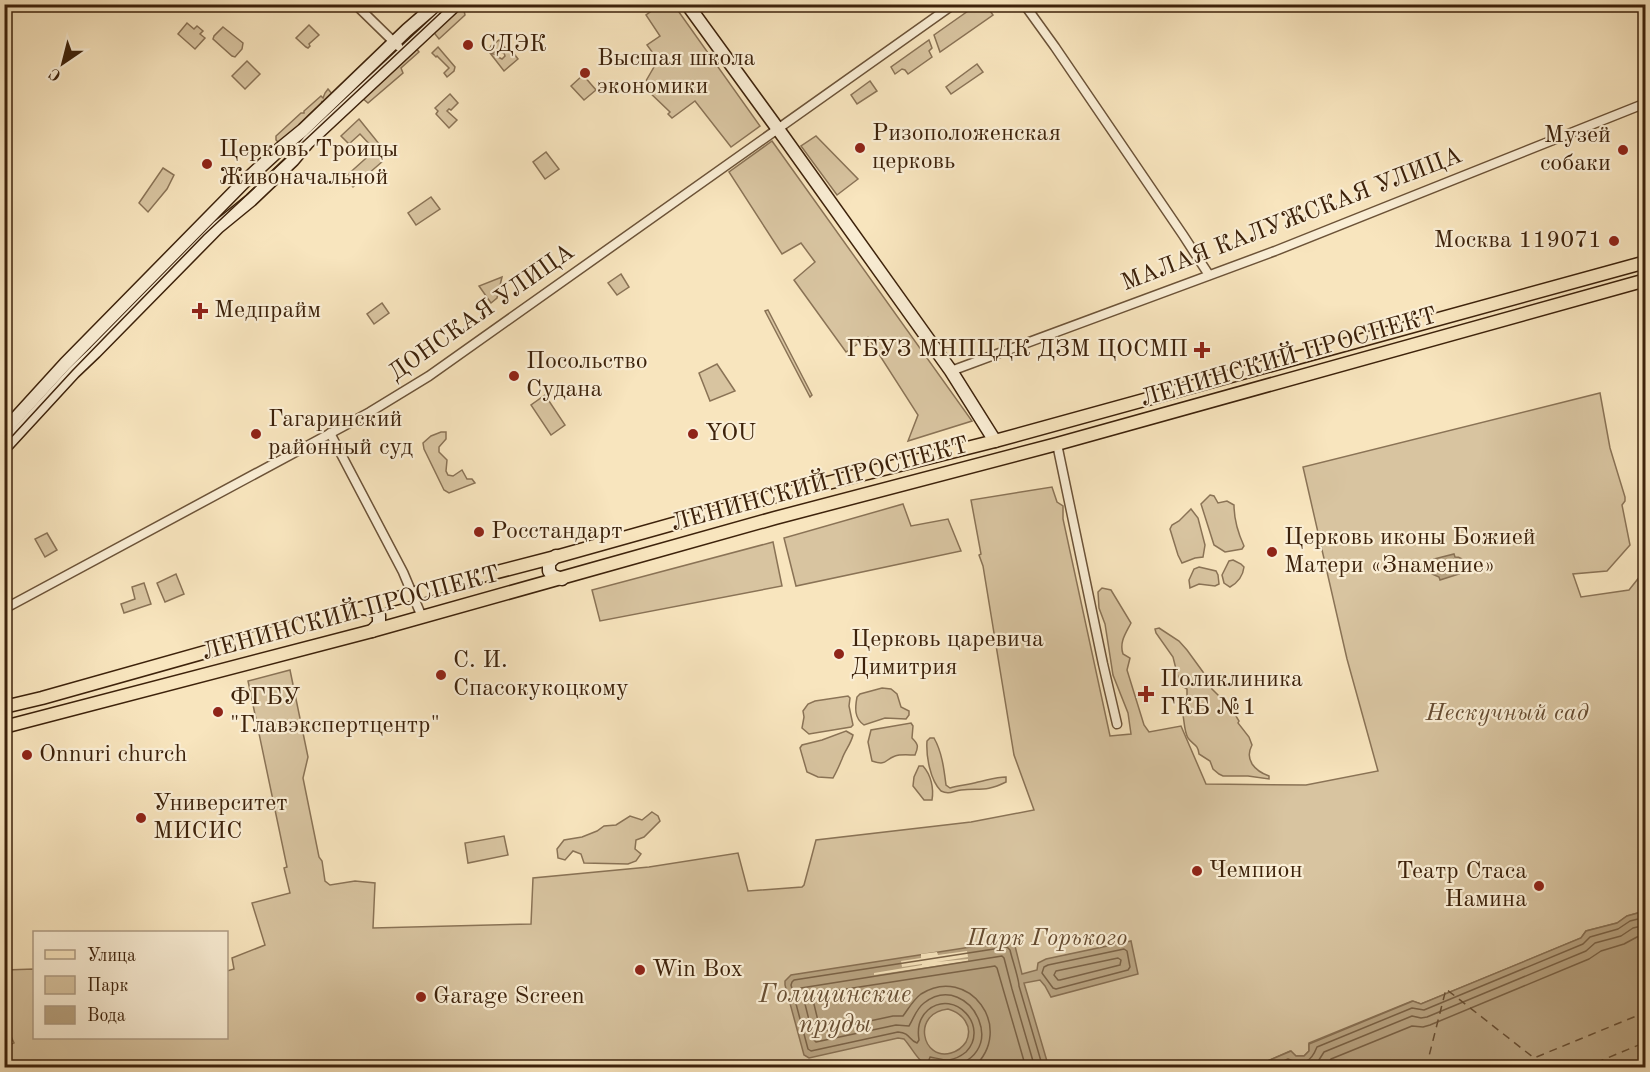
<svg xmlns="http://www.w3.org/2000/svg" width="1650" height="1072" font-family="'Old Standard TT',serif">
<rect width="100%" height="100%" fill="#f8e5be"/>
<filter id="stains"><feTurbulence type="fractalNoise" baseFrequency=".00333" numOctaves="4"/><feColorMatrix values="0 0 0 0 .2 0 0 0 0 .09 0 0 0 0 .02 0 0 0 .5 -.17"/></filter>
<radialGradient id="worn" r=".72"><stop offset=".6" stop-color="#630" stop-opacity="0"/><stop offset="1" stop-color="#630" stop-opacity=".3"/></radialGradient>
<g fill="#d8c4a0" stroke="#8a7356" stroke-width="1.5">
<path d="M978,4L986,5L993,15L940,52L934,35Z"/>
<path d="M461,5L463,6L465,15L439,39L435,34L434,30Z"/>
<path d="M660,5H674L760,126L731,147L695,101L672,118L668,114L670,112L643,86L658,60L647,45L660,36L646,15Z"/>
<path d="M187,23L194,29L197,26L203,31L200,34L205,38L195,49L178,34Z"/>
<path d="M309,25L319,35L309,44L310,46L308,48L306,47L296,38Z"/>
<path d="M223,27L243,43L242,49L235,57L232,56L213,39L214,36Z"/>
<path d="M499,40L505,48L508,46L518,59L504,71L490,53L498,55V57L502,59L505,56L504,53L500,52L498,53L489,51L491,46Z"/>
<path d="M929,40L932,48L929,51L932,57L908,74L905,70L902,69L895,74L891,67Z"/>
<path d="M415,47L419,52L401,68L403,73L368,103L361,97Z"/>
<path d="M438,47L455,67L454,71L447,77L444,73L449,68L437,56L436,57L432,53Z"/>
<path d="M247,61L260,74L245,89L232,76Z"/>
<path d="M977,64L983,72L951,94L946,87Z"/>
<path d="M583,75L596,90L584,100L571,86Z"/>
<path d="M870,81L877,91L857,104L851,95Z"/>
<path d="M328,89L333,95L322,105V101L321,105L309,115L311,116L281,145L276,140V136L301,113H304V111L321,96L323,98L325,93Z"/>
<path d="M450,94L458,103L451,110L449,109L447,111L457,120L449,128L436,114L438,111L435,108Z"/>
<path d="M359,119L380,145L374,149L360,134L349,144L341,136Z"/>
<path d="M816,136L858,179L837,195L801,146Z"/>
<path d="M772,141L972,421L908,441L918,415L868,337L846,352L794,280L815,262L801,243L782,254L729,172Z"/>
<path d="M374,151L383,161L353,187L345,177Z"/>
<path d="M546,152L559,169L545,179L533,162Z"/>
<path d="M163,168L174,175L167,189L148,212L139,203Z"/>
<path d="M431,197L440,209L416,225L408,213Z"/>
<path d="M621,274L629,287L617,295L608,283Z"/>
<path d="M502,277L497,298L491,303L479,286Z"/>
<path d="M382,303L389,313L374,324L367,314Z"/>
<path d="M768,310L812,395L810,397L765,311Z"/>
<path d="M717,364L735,391L710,401L699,373Z"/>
<path d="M1600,393L1610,448L1625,497V501L1622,505L1630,545L1607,571L1573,574L1581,597L1629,590L1645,570V911L1627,916L1617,923L1586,931L1581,938L1421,1004L1412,1001L1309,1043V1051L1304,1056H1296L1290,1051L1263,1063L1250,1066L1249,1068H5V1047L14,1043L5,1024V970L34,969V1038H226L227,971L234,969L232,958L265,945L252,903L290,893L284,868L287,867L248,681L290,670L308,757L303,778L319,857L322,861L325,881L330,885L355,881L375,883L373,928L531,924L533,878L649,867L738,853L748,891L802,887L804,885L816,840L971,822L1034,810L1014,755L983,566L979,555L981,554L971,500L1052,487L1057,502L1063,506V519L1110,736L1131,734L1128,713L1113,675L1105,624L1099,608L1098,592L1102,588L1111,590L1131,623C1126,633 1119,642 1123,654L1130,658L1127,670L1144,725L1149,732L1181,726L1206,784L1306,785L1378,771L1347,659L1303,467Z"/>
<path d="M545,395L565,425L551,435L531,405Z"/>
<path d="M441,432H446V439L439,447V452L447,460L446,471L448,475L453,476L462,470L467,479H472L475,483L449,493L444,490L424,449L423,443L431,436Z"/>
<path d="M1210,495L1214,496L1218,503L1227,501L1234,505C1234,519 1238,533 1244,546L1242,549L1225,552L1214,545L1201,504Z"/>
<path d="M903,504L911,526L948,519L961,551L796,586L784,538Z"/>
<path d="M1191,509L1198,518L1205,545L1203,557L1195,558L1182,563L1178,555L1170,529L1172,525L1179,521Z"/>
<path d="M47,533L57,550L45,557L35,539Z"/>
<path d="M773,542L782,586L600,621L592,590Z"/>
<path d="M1233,560L1241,564L1244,567C1243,576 1237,583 1230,587L1224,583L1222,575L1229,561Z"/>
<path d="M1199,567L1216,571L1218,575L1219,584L1215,586L1199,584L1190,588L1189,580L1194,569Z"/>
<path d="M176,574L184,594L165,602L157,583Z"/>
<path d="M144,583L151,604L124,613L121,604L135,599L132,587Z"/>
<path d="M1159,628L1179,641L1187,650L1203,672L1212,689L1220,697L1227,701L1239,721L1238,723L1249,737L1252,745C1244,760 1255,771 1269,776V779L1248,776H1223L1219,774L1213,769L1210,761L1199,754C1198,744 1193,745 1188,738C1183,729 1185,717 1181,708L1187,697V689L1180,685L1173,657L1156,633L1155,629Z"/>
<path d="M882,688L891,689L897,694L901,707L909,711V715L906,719L885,718L864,725C854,718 855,708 857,697L860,694Z"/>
<path d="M848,696L850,698L849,706L853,725L851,727L809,734L802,728L804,717L803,711L808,704L815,701Z"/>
<path d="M911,723L913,726L912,738C918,744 919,746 915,755C909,755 900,754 895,756C884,760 887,766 872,761L868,742L871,730Z"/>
<path d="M846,731L853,735C851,744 845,750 842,759C839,766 837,771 833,778L818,777L807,772L800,748L802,745L822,740Z"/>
<path d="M930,738H934C942,752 944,769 946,785L950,788C959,785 968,785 978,782C988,780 996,777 1006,777V782C986,792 980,788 961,790C953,791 949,795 941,791C930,780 926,756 927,741Z"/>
<path d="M919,766H923C931,775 934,788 932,800H924L913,786L914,777Z"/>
<path d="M652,812L658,816L660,821L644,837L636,840L635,849L641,854L636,861L628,864L584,863L581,854L573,851L565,860L558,858L557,849L564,840L582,837L597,831L604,826L616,825L630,816L642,820Z"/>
<path d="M504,836L508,855L468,863L465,843Z"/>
</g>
<g fill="#b8a381" stroke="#876f52" stroke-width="1.5" fill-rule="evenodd">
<path d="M1454,554L1455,557C1465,557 1467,566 1459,571V574L1440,580L1439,577L1432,574L1430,567L1435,562L1434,559Z"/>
<path d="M1645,911V1067H1249L1250,1066L1263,1063L1291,1051L1296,1056H1304L1309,1051V1044L1413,1001L1421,1004L1581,938L1586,931L1617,923L1627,916Z"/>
<path d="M1009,941L1015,946L1022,974L1037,970L1038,963L1046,959L1131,941L1138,974L1051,997L1045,986L1040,980L1024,983L1049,1068L930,1067C917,1061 913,1049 904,1039L898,1038L809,1058L804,1055L785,985V981L791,975ZM948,1009C962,1013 974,1026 966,1042C962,1048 958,1051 951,1053C922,1061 911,1013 948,1009Z"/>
</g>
<path fill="#f8e5be" d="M967,951L968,957L936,962L968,959V961L874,975V973L922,965V964L902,967L901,961L921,958V954L937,952L938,955Z"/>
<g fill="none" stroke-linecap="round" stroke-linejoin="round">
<g stroke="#7a6246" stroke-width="1.5">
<path d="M1124,949L1127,951L1130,967L1128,970L1056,989L1053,988L1042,973L1044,967L1048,965Z"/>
<path d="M1118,958L1121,960L1120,965L1060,980H1058L1054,975L1056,971Z"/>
<path d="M931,1068L929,1060L930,1057C936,1058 942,1060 949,1060C955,1059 961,1056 966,1052C990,1027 955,988 928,1010C919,1018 917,1028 919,1040L917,1043C908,1040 911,1033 898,1032L811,1051L808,1049L791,985L792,982L794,980L1007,947L1010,950C1012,959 1019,979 1019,986L1043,1068"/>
<path d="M940,1068C1018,1063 971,967 924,1003C916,1009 914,1018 909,1026L896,1025L816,1042L814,1040L801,988L1002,956L1004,958L1012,989L1035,1068"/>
<path d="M973,1068C1017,1028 968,964 921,994C913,1000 909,1008 903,1016H893L823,1031L820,1029L812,996L814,994L995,966L997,968L1026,1068"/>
<path d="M1267,1068L1288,1059C1304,1066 1311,1062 1317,1047L1412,1008L1424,1010L1583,944L1590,937L1618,929L1630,921L1646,917"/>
<path d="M1310,1068L1317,1063L1324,1052L1412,1016L1421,1018L1427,1017L1586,951L1595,943L1621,936L1633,928L1646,925"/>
<path d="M1325,1068L1331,1059L1412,1026L1423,1027L1430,1025L1589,959L1601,951L1624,944L1637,937L1646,934"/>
</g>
<g stroke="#684f34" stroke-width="1.5" stroke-dasharray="8 6" stroke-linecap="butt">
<path d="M1426,1068L1446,989L1534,1058L1646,1012"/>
<path d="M1583,1068L1646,1042"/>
</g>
<g stroke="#6c5338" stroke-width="11">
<g id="street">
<path d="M355,4L398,46"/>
<path d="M1024,4L1055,47L1183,235L1209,275"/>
<path d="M951,371L1275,251L1646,103"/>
<path d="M330,433L403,572L422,617"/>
<path d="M1057,444L1103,664L1117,724"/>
<path d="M4,609L370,412L429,376L954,4"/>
</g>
</g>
<g stroke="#3d220b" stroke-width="15">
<g id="secondary">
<path d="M687,4L783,136L951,371L995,441"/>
<path d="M4,431L65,364L243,183L281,148L303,130L407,30L437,4"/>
<path d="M4,448L74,372L95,352L218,227L251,200L293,160L308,142L456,4"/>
<path d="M556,556L549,563V571L553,576L562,579"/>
<path d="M364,608L375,611L379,615V624L372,631"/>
</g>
</g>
<g stroke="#3d220b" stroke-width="15">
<g id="primary">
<path d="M4,707L42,698L412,594L559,556L748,503L995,441L1646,262"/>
<path d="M4,727L372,631L775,518L1057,444L1646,280"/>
</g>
</g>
<use href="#street" stroke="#faeed5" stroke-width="8"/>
<use href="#secondary" stroke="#faeed5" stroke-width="12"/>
<use href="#primary" stroke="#f8e5be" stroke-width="12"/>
<path stroke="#3d220b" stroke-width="1.5" d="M4,445L72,371L204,235L450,4"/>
</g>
<g fill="#8f2418" stroke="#faeed5" stroke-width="2">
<circle cx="468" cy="45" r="6"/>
<circle cx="585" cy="73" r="6"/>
<circle cx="860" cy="148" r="6"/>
<circle cx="1623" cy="150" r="6"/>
<circle cx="207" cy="164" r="6"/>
<circle cx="1614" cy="241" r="6"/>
<path d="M197 302h6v6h6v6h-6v6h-6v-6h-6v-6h6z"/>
<path d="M1199 341h6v6h6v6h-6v6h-6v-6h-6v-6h6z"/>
<circle cx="514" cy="376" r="6"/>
<circle cx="256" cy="434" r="6"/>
<circle cx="693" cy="434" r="6"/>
<circle cx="479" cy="532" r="6"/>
<circle cx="1272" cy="552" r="6"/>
<circle cx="839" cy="654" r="6"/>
<circle cx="441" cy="675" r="6"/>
<path d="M1143 685h6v6h6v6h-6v6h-6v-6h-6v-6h6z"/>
<circle cx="218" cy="712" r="6"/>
<circle cx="27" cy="755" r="6"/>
<circle cx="141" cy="818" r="6"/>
<circle cx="1197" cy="871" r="6"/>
<circle cx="1539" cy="886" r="6"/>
<circle cx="640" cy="970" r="6"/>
<circle cx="421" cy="997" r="6"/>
</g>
<g text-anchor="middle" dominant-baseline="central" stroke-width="4.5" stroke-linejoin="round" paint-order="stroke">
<g font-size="24" fill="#3d220b" stroke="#faeed5" text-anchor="start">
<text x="480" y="45">СДЭК</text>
<text x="597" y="59">Высшая школа<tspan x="597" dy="28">экономики</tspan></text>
<text x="872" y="134">Ризоположенская<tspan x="872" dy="28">церковь</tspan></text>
<text x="1611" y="136" text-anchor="end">Музей<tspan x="1611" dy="28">собаки</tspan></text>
<text x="219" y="150">Церковь Троицы<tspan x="219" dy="28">Живоначальной</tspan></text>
<text x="1602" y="241" text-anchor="end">Москва 119071</text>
<text x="214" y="311">Медпрайм</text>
<text x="1188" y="350" text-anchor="end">ГБУЗ МНПЦДК ДЗМ ЦОСМП</text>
<text x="526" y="362">Посольство<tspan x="526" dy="28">Судана</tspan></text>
<text x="268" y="420">Гагаринский<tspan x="268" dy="28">районный суд</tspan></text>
<text x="705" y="434">YOU</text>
<text x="491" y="532">Росстандарт</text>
<text x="1284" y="538">Церковь иконы Божией<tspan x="1284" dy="28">Матери «Знамение»</tspan></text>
<text x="851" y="640">Церковь царевича<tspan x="851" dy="28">Димитрия</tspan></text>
<text x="453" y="661">С. И.<tspan x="453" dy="28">Спасокукоцкому</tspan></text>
<text x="1160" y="680">Поликлиника<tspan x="1160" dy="28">ГКБ №1</tspan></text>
<text x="230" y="698">ФГБУ<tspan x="230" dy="28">"Главэкспертцентр"</tspan></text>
<text x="39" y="755">Onnuri church</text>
<text x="153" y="804">Университет<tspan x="153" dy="28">МИСИС</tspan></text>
<text x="1209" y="871">Чемпион</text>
<text x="1527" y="872" text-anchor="end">Театр Стаса<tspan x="1527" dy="28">Намина</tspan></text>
<text x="652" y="970">Win Box</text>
<text x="433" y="997">Garage Screen</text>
</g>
<g font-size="24" fill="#3d220b" stroke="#faeed5">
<text transform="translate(1292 220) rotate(-21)">МАЛАЯ КАЛУЖСКАЯ УЛИЦА</text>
<text transform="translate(482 313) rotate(-35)">ДОНСКАЯ УЛИЦА</text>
<text transform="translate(1289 358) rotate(-16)">ЛЕНИНСКИЙ ПРОСПЕКТ</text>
<text transform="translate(820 485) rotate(-15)">ЛЕНИНСКИЙ ПРОСПЕКТ</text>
<text transform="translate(351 614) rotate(-15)">ЛЕНИНСКИЙ ПРОСПЕКТ</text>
</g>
<g font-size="24" font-style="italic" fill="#644a30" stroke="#faeed5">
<text x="1507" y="714">Нескучный сад</text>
<text x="1047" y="939">Парк Горького</text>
</g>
<g font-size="26" font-style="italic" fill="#684f34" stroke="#faeed5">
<text x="835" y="995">Голицинские<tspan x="835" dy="30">пруды</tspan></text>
</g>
</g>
<rect width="1650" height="1072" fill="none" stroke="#f8e5be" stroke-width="24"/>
<rect x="6" y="6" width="1638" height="1060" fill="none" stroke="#3d220b" stroke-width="3"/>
<rect x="12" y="12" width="1626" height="1048" fill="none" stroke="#3d220b" stroke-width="1.5"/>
<rect x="33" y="931" width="195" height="108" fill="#faeed5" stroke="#ae9c84" stroke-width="1.5"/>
<rect x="45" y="950" width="30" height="9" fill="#f8e5be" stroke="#ae9c84" stroke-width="1.5"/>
<text x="87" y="961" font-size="18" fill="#3d220b">Улица</text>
<rect x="45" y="976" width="30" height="18" fill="#d8c4a0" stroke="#ae9c84" stroke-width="1.5"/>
<text x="87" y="991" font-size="18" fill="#3d220b">Парк</text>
<rect x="45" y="1006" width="30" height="18" fill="#b8a381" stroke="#ae9c84" stroke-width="1.5"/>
<text x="87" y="1021" font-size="18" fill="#3d220b">Вода</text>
<g transform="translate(63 63) rotate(215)" stroke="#faeed5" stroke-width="4.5" paint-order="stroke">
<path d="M0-4.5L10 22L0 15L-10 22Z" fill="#3d220b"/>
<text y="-9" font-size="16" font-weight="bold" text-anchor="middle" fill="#3d220b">С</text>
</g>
<rect width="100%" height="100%" filter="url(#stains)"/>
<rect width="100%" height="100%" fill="url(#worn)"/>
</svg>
